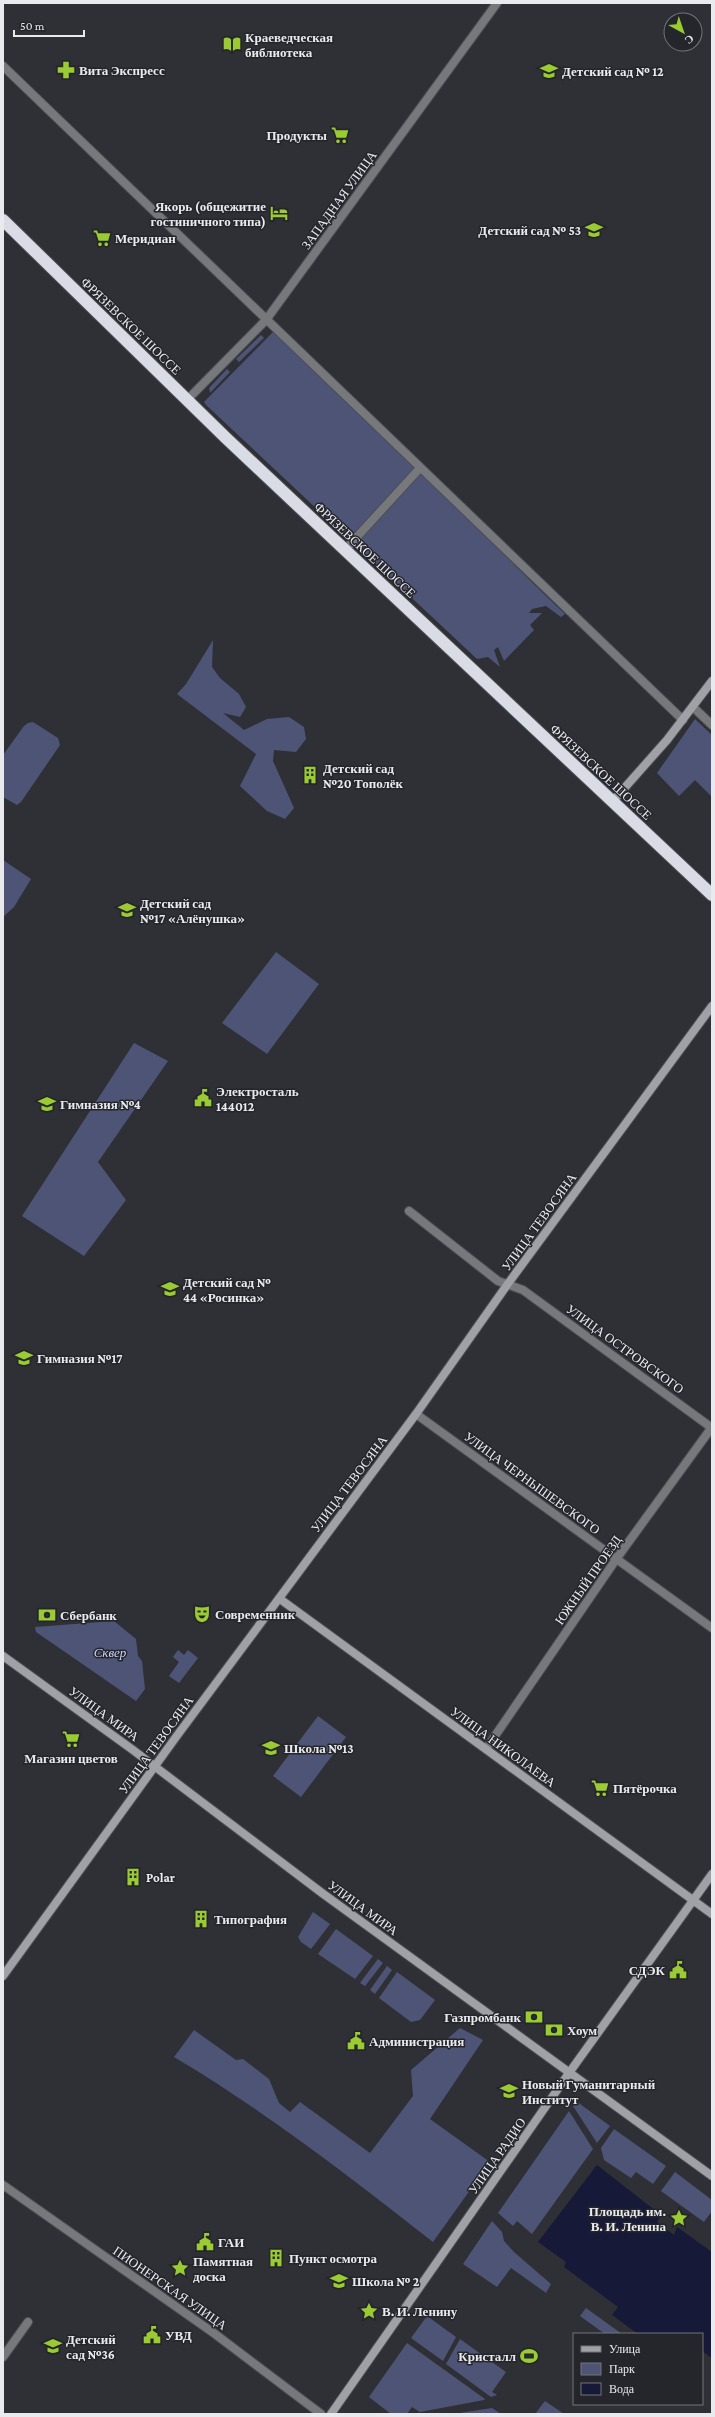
<svg xmlns="http://www.w3.org/2000/svg" width="715" height="2417" font-family="'Crimson Pro',serif">
<rect width="100%" height="100%" fill="#2e3036"/>
<g fill="#4e5476">
<path d="M276,329L545,595L565,614L561,617L546,606L532,609L529,613H542L530,625L534,630L504,661L498,647L494,650L500,667L488,657L477,659L206,405L204,402Z"/>
<path d="M261,335L264,338L239,362L236,359Z"/>
<path d="M227,369L230,372L210,393L209,388Z"/>
<path d="M213,640L212,667L220,678L239,694L246,707L240,717L223,713L244,730L267,719L289,717L304,727L306,739L296,752L274,750L273,761L294,808L285,819L267,811L240,786L256,754L177,694L186,684Z"/>
<path d="M695,719L712,735V797L695,780L679,796L657,773Z"/>
<path d="M33,722L58,738L60,745L21,802L17,805L3,797V755L24,726L28,723Z"/>
<path d="M3,860L31,879L14,907L3,917Z"/>
<path d="M276,952L319,984L267,1054L222,1023Z"/>
<path d="M134,1043L168,1061L98,1162L126,1200L84,1256L22,1216Z"/>
<path d="M114,1621L136,1639L138,1656L142,1661L145,1689L136,1701L36,1632L35,1627Z"/>
<path d="M178,1650L184,1655L188,1650L198,1658L179,1683L169,1676L179,1662L173,1657Z"/>
<path d="M318,1716L346,1737L301,1797L273,1776Z"/>
<path d="M313,1912L330,1924L311,1949L301,1942L298,1937Z"/>
<path d="M336,1929L373,1956L355,1979L318,1954Z"/>
<path d="M378,1959L383,1963L365,1986L360,1983Z"/>
<path d="M387,1966L392,1970L375,1994L370,1990Z"/>
<path d="M397,1972L435,2000L420,2020L411,2022L379,1998Z"/>
<path d="M460,2028L483,2040L430,2119L490,2162L433,2242C350,2177 265,2111 174,2057L194,2030L236,2060L243,2059L269,2079L279,2103L290,2112L300,2102L370,2153L413,2096L411,2070Z"/>
<path d="M576,2101L610,2126L597,2143L573,2106Z"/>
<path d="M569,2111L593,2149L532,2234L517,2221L513,2226L498,2213Z"/>
<path d="M614,2129L666,2166L653,2184L636,2172L631,2178L604,2160L601,2148Z"/>
<path d="M675,2172L712,2200V2211L704,2222L661,2191Z"/>
<path d="M492,2221L502,2232L504,2241L514,2252L551,2284L546,2293L511,2268L497,2287L463,2264Z"/>
<path d="M586,2308L622,2334H605L580,2316Z"/>
<path d="M427,2316L456,2337L443,2361L411,2338Z"/>
<path d="M460,2339L506,2372L492,2392L497,2395L491,2397L446,2364Z"/>
<path d="M407,2343L485,2399L484,2400L420,2412L412,2407L407,2414H391L369,2397Z"/>
<path d="M545,2401L564,2414H535Z"/>
<path d="M492,2408L501,2414H453Z"/>
</g>
<path fill="#161937" d="M597,2165L661,2215L657,2222L674,2235L677,2227L712,2252V2358L702,2351V2334H638L612,2315L618,2307L564,2267L566,2262L538,2242Z"/>
<g fill="none" stroke-linecap="round" stroke-linejoin="round">
<g stroke="#4c4e53" stroke-width="10">
<g id="street">
<path d="M3,66L683,720"/>
<path d="M187,400L266,320L497,3"/>
<path d="M345,550L420,468"/>
<path d="M693,707L712,725"/>
<path d="M409,1211L498,1281L523,1290L712,1428"/>
<path d="M416,1414L712,1628"/>
<path d="M486,1749L617,1558L712,1427"/>
<path d="M3,2185L215,2334L321,2414"/>
<path d="M3,2357L28,2322"/>
</g>
</g>
<g stroke="#4c4e53" stroke-width="10">
<g id="secondary">
<path d="M612,802L667,740L712,681"/>
<path d="M280,1599L712,1914"/>
<path d="M3,1656L133,1750L322,1893L712,2176"/>
<path d="M3,1976L176,1737L416,1414L507,1285L712,1006"/>
<path d="M331,2414L569,2073L712,1874"/>
</g>
</g>
<g stroke="#4c4e53" stroke-width="14">
<path id="highway" d="M3,220L226,438L712,895"/>
</g>
<use href="#street" stroke="#77787c" stroke-width="8"/>
<use href="#secondary" stroke="#9fa1a6" stroke-width="8"/>
<use href="#highway" stroke="#dadce5" stroke-width="12"/>
</g>
<defs>
<g id="library-bare" transform="scale(1.38)"><path d="M-6-4Q-3-5.5-.7-3.5V5Q-3 3-6 4ZM6-4Q3-5.5 .7-3.5V5Q3 3 6 4Z" fill="#9bcb32" stroke="#25262c" stroke-width="2.5" paint-order="stroke"/></g>
<g id="pharmacy-bare" transform="scale(1.38)"><path d="M-2-6h4v4h4v4h-4v4h-4v-4h-4v-4h4Z" fill="#9bcb32" stroke="#25262c" stroke-width="2.5" paint-order="stroke"/></g>
<g id="school-bare" transform="scale(1.38)"><path d="M0-5L7-2L0 1L-7-2ZM-4 1L0 2.5L4 1V4Q0 6-4 4Z" fill="#9bcb32" stroke="#25262c" stroke-width="2.5" paint-order="stroke"/></g>
<g id="supermarket-bare" transform="scale(1.38)"><path d="M-6-5.5h2.5l.6 2H6L4.5 2H-2.5L-4.4-4H-6ZM-1.5 3.2a1.3 1.3 0 1 0 .1 0ZM3 3.2a1.3 1.3 0 1 0 .1 0Z" fill="#9bcb32" stroke="#25262c" stroke-width="2.5" paint-order="stroke"/></g>
<g id="hotel-bare" transform="scale(1.38)"><path d="M-6-4.5h1.5V1H6V5H4.5V3h-9V5H-6ZM-4 0a1.8 1.8 0 1 1 3.6 0ZM.5 0V-2.5h3Q6-2.5 6 0Z" fill="#9bcb32" stroke="#25262c" stroke-width="2.5" paint-order="stroke"/></g>
<g id="building-bare" transform="scale(1.38)"><path d="M-4-6H4V6H1V3H-1V6H-4ZM-2.5-4.3h1.7v1.8h-1.7ZM.8-4.3h1.7v1.8H.8ZM-2.5-1h1.7V.8h-1.7ZM.8-1h1.7V.8H.8Z" fill="#9bcb32" stroke="#25262c" stroke-width="2.5" paint-order="stroke"/></g>
<g id="civic-bare" transform="scale(1.38)"><path d="M-.6-6.5H3V-4.5H.6V-3L4-1V1h2V6H-6V1h2V-1L-.6-3ZM-1.2 2.5V6h2.4V2.5Z" fill="#9bcb32" stroke="#25262c" stroke-width="2.5" paint-order="stroke"/></g>
<g id="theatre-bare" transform="scale(1.38)"><path d="M-5-5.5Q0-4 5-5.5V0Q5 5 0 6Q-5 5-5 0ZM-3.3-2.5H-1v1.5H-3.3ZM1-2.5H3.3v1.5H1ZM-2.8 1Q0 5.5 2.8 1Z" fill="#9bcb32" stroke="#25262c" stroke-width="2.5" paint-order="stroke"/></g>
<g id="bank-bare" transform="scale(1.38)"><path d="M-6-4H6V4H-6ZM0-2.3a2.3 2.3 0 1 0 0 4.6a2.3 2.3 0 1 0 0-4.6Z" fill="#9bcb32" stroke="#25262c" stroke-width="2.5" paint-order="stroke"/></g>
<g id="university-bare" transform="scale(1.38)"><path d="M0-5L7-2L0 1L-7-2ZM-4 1L0 2.5L4 1V4Q0 6-4 4Z" fill="#9bcb32" stroke="#25262c" stroke-width="2.5" paint-order="stroke"/></g>
<g id="sight-bare" transform="scale(1.38)"><path d="M0-6L1.8-2.2L6-1.7L2.9 1.2L3.7 5.4L0 3.3L-3.7 5.4L-2.9 1.2L-6-1.7L-1.8-2.2Z" fill="#9bcb32" stroke="#25262c" stroke-width="2.5" paint-order="stroke"/></g>
<g id="stadium-bare" transform="scale(1.38)"><path d="M0-5a6.5 5 0 1 0 0 10a6.5 5 0 1 0 0-10ZM-3.5-1.8h7v3.6h-7Z" fill="#9bcb32" stroke="#25262c" stroke-width="2.5" paint-order="stroke"/></g>
</defs>
<g fill-rule="evenodd">
<use href="#library-bare" x="232" y="44"/>
<use href="#pharmacy-bare" x="66" y="70"/>
<use href="#school-bare" x="549" y="71"/>
<use href="#supermarket-bare" x="340" y="135"/>
<use href="#hotel-bare" x="279" y="213"/>
<use href="#school-bare" x="594" y="230"/>
<use href="#supermarket-bare" x="102" y="238"/>
<use href="#building-bare" x="310" y="775"/>
<use href="#school-bare" x="127" y="910"/>
<use href="#civic-bare" x="203" y="1098"/>
<use href="#school-bare" x="47" y="1104"/>
<use href="#school-bare" x="170" y="1289"/>
<use href="#school-bare" x="24" y="1358"/>
<use href="#theatre-bare" x="202" y="1614"/>
<use href="#bank-bare" x="47" y="1615"/>
<use href="#supermarket-bare" x="71" y="1739"/>
<use href="#school-bare" x="271" y="1748"/>
<use href="#supermarket-bare" x="600" y="1788"/>
<use href="#building-bare" x="133" y="1877"/>
<use href="#building-bare" x="201" y="1919"/>
<use href="#civic-bare" x="678" y="1970"/>
<use href="#bank-bare" x="534" y="2017"/>
<use href="#bank-bare" x="554" y="2030"/>
<use href="#civic-bare" x="356" y="2041"/>
<use href="#university-bare" x="509" y="2091"/>
<use href="#sight-bare" x="679" y="2218"/>
<use href="#civic-bare" x="205" y="2242"/>
<use href="#building-bare" x="276" y="2258"/>
<use href="#sight-bare" x="180" y="2268"/>
<use href="#school-bare" x="339" y="2281"/>
<use href="#sight-bare" x="369" y="2311"/>
<use href="#civic-bare" x="152" y="2335"/>
<use href="#school-bare" x="53" y="2346"/>
<use href="#stadium-bare" x="529" y="2356"/>
</g>
<g text-anchor="middle" dominant-baseline="central" stroke-width="3" stroke-linejoin="round" paint-order="stroke">
<g font-size="13" font-weight="bold" fill="#e9eaee" stroke="#25262c" text-anchor="start">
<text x="245" y="37">Краеведческая<tspan x="245" dy="15">библиотека</tspan></text>
<text x="79" y="70">Вита Экспресс</text>
<text x="562" y="71">Детский сад № 12</text>
<text x="327" y="135" text-anchor="end">Продукты</text>
<text x="266" y="206" text-anchor="end">Якорь (общежитие<tspan x="266" dy="15">гостиничного типа)</tspan></text>
<text x="581" y="230" text-anchor="end">Детский сад № 53</text>
<text x="115" y="238">Меридиан</text>
<text x="323" y="768">Детский сад<tspan x="323" dy="15">№20 Тополёк</tspan></text>
<text x="140" y="903">Детский сад<tspan x="140" dy="15">№17 «Алёнушка»</tspan></text>
<text x="216" y="1091">Электросталь<tspan x="216" dy="15">144012</tspan></text>
<text x="60" y="1104">Гимназия №4</text>
<text x="183" y="1282">Детский сад №<tspan x="183" dy="15">44 «Росинка»</tspan></text>
<text x="37" y="1358">Гимназия №17</text>
<text x="215" y="1614">Современник</text>
<text x="60" y="1615">Сбербанк</text>
<text x="284" y="1748">Школа №13</text>
<text x="71" y="1758" text-anchor="middle">Магазин цветов</text>
<text x="613" y="1788">Пятёрочка</text>
<text x="146" y="1877">Polar</text>
<text x="214" y="1919">Типография</text>
<text x="665" y="1970" text-anchor="end">СДЭК</text>
<text x="521" y="2017" text-anchor="end">Газпромбанк</text>
<text x="567" y="2030">Хоум</text>
<text x="369" y="2041">Администрация</text>
<text x="522" y="2084">Новый Гуманитарный<tspan x="522" dy="15">Институт</tspan></text>
<text x="666" y="2211" text-anchor="end">Площадь им.<tspan x="666" dy="15">В. И. Ленина</tspan></text>
<text x="218" y="2242">ГАИ</text>
<text x="289" y="2258">Пункт осмотра</text>
<text x="193" y="2261">Памятная<tspan x="193" dy="15">доска</tspan></text>
<text x="352" y="2281">Школа № 2</text>
<text x="382" y="2311">В. И. Ленину</text>
<text x="165" y="2335">УВД</text>
<text x="66" y="2339">Детский<tspan x="66" dy="15">сад №36</tspan></text>
<text x="516" y="2356" text-anchor="end">Кристалл</text>
</g>
<g font-size="13" fill="#e9eaee" stroke="#25262c">
<text transform="translate(339 200) rotate(-54)">ЗАПАДНАЯ УЛИЦА</text>
<text transform="translate(131 326) rotate(44)">ФРЯЗЕВСКОЕ ШОССЕ</text>
<text transform="translate(365 550) rotate(43)">ФРЯЗЕВСКОЕ ШОССЕ</text>
<text transform="translate(601 772) rotate(43)">ФРЯЗЕВСКОЕ ШОССЕ</text>
<text transform="translate(539 1222) rotate(-54)">УЛИЦА ТЕВОСЯНА</text>
<text transform="translate(625 1349) rotate(36)">УЛИЦА ОСТРОВСКОГО</text>
<text transform="translate(532 1483) rotate(36)">УЛИЦА ЧЕРНЫШЕВСКОГО</text>
<text transform="translate(349 1484) rotate(-53)">УЛИЦА ТЕВОСЯНА</text>
<text transform="translate(588 1580) rotate(-55)">ЮЖНЫЙ ПРОЕЗД</text>
<text transform="translate(104 1714) rotate(36)">УЛИЦА МИРА</text>
<text transform="translate(156 1745) rotate(-54)">УЛИЦА ТЕВОСЯНА</text>
<text transform="translate(503 1747) rotate(36)">УЛИЦА НИКОЛАЕВА</text>
<text transform="translate(363 1908) rotate(36)">УЛИЦА МИРА</text>
<text transform="translate(497 2156) rotate(-55)">УЛИЦА РАДИО</text>
<text transform="translate(170 2288) rotate(35)">ПИОНЕРСКАЯ УЛИЦА</text>
</g>
<g font-size="13" font-style="italic" fill="#cbd3f8" stroke="#25262c">
<text x="110" y="1652">Сквер</text>
</g>
</g>
<rect width="715" height="2417" fill="none" stroke="#e9eaee" stroke-width="8"/>
<rect x="573" y="2333" width="130" height="72" fill="#25262c" stroke="#73747a"/>
<rect x="581" y="2346" width="20" height="6" fill="#9fa1a6" stroke="#73747a"/>
<text x="609" y="2353" font-size="12" fill="#e9eaee">Улица</text>
<rect x="581" y="2363" width="20" height="12" fill="#4e5476" stroke="#73747a"/>
<text x="609" y="2373" font-size="12" fill="#e9eaee">Парк</text>
<rect x="581" y="2383" width="20" height="12" fill="#161937" stroke="#73747a"/>
<text x="609" y="2393" font-size="12" fill="#e9eaee">Вода</text>
<g transform="translate(683 32) rotate(140)"><circle r="19" fill="#25262c" stroke="#73747a"/>
<path d="M0-3L7 15L0 10L-7 15Z" fill="#9bcb32"/>
<text y="-6" font-size="11" font-weight="bold" text-anchor="middle" fill="#e9eaee">С</text>
</g>
<path d="M14 30v6h70v-6" fill="none" stroke="#e9eaee" stroke-width="2"/>
<text x="20" y="30" font-size="12" fill="#e9eaee" stroke="#25262c" stroke-width="3" paint-order="stroke">50 m</text>
</svg>
